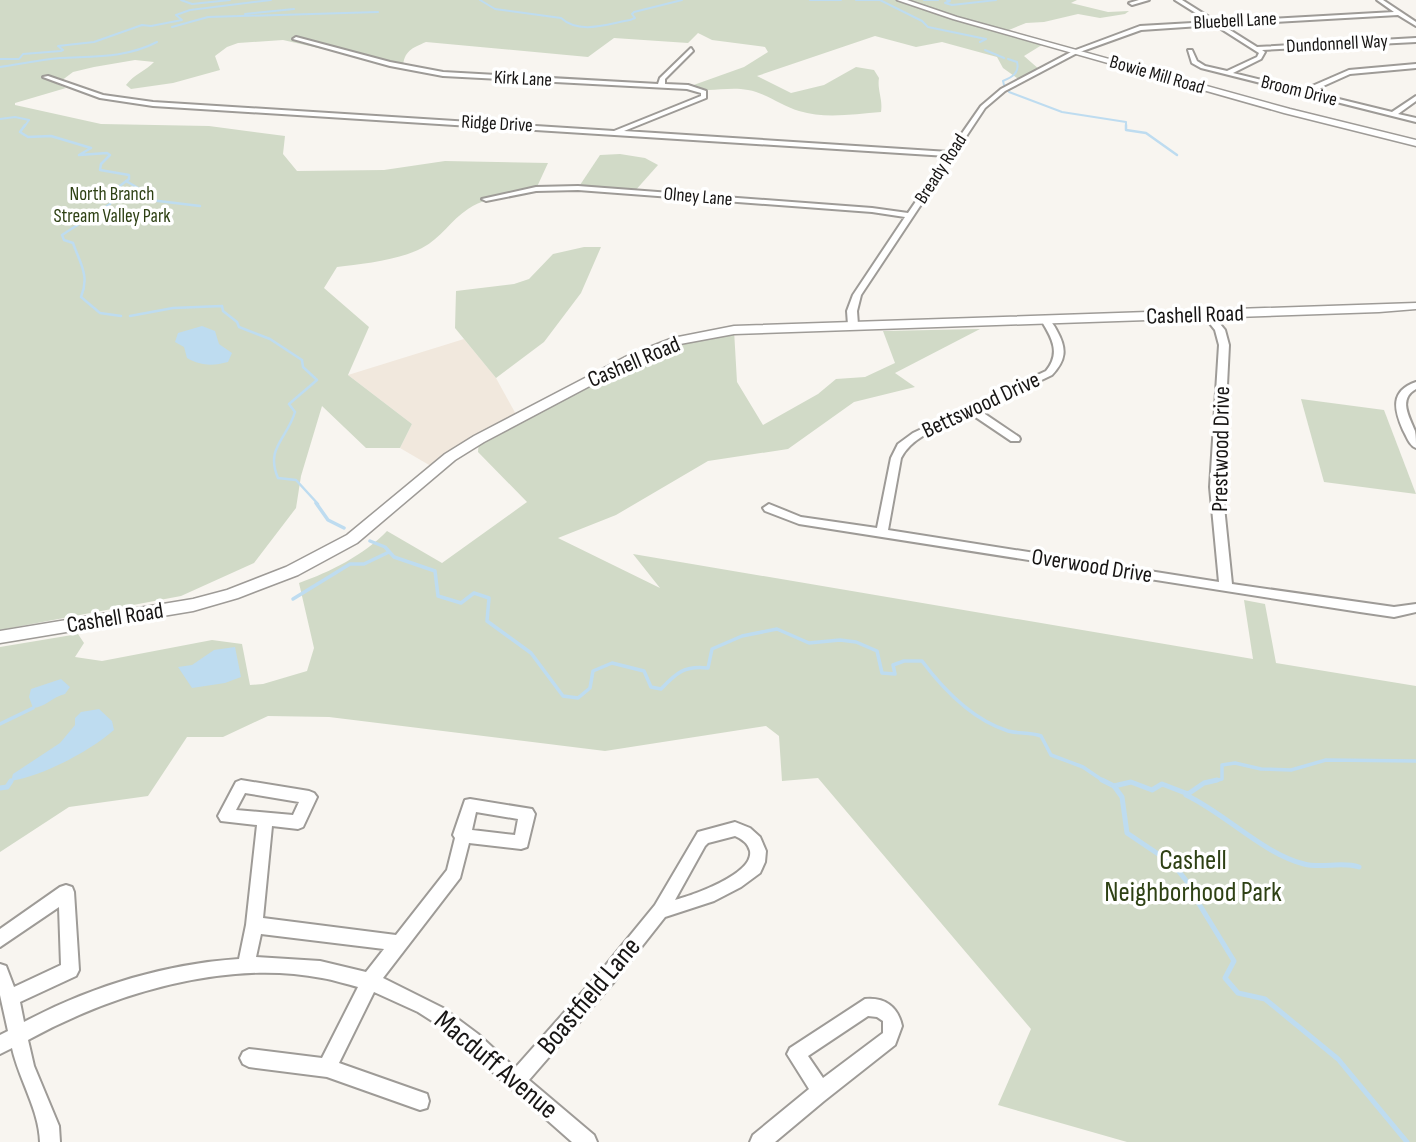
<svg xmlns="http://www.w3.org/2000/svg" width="1416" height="1142" font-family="'Sofia Sans Condensed',sans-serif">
<rect width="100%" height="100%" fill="#f8f5f0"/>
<path fill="#f1e8dd" d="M464,339L496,378L518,418L436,469L400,448L412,424L348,375Z"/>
<g fill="#d1dac7">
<path d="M0,0H1077L1071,3L1108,12L1129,11L1125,14L1100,18L1078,14L1044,22L1026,23L1009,30L995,29L1045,43L1024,56L1040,70L1021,81L1003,68L997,57L942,42L916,47L875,36L757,76L791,93L824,85L856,67L874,70L879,78C877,90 883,99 881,112C854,114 825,119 799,111C782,106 766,93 748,90C726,86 709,94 688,87L744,67L768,52L765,47L712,40L698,33L688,43L614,38L588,57L426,42C412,48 404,51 403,67L283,40L238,43L227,47L215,56L220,70L173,83L131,89L126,85C134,74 146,71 154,62L135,60L94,67L73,72L57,84L66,88L15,103V105L101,124L209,126L285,136L283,154L297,171L384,170L445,161L548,163L536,189C513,194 488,196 468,209C451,220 441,238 422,248C400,260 362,264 337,267L324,288L369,327L348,375L412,424L400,448H366L322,406L301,476L296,508L254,563L181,596L0,630Z"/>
<path d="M620,154L645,158L658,165L634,192L578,188L600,155Z"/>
<path d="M584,247H601L581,293L544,342L496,378L455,328L456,291L514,284L529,279L553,254Z"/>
<path d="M980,329L895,373L915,387L854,402L788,449L708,461L616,515L558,538L660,588L633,554L1253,659L1244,600L1265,604L1276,663L1416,686V1142H1127L998,1105L1031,1029L818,778L782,781L779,736L766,726L605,751L329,717L268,716L223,737H187L148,796L69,807L0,852V647L78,634L84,643L75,657L102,661L212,640L242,644L250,685L263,684L307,671L314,648L299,583C330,572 364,555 387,531L442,563L527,502L478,452L479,439L658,347L734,330L737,382L763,425L818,394L836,379L865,377L895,363L883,331Z"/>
<path d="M1301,399L1384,410L1416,494L1324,482Z"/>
</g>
<g fill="#bedcf0">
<path d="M202,326L215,331L219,344L232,353L228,362C213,366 201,366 187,358L184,347L175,342L178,333Z"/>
<path d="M235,647L241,677L225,683L192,688L178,667L192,665L214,650Z"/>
<path d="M61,679L70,687L65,694C52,697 46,707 33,708L29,697L31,689Z"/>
<path d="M99,709L112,721L114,730C90,751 43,776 11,781L13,774L60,743L75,725V718L81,712Z"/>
</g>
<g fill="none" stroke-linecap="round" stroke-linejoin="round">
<g stroke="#bedcf0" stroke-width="2">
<path d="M181,0L192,4L230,0"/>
<path d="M480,0L495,9L561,18C580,35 607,24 630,20L635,18L632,14L634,12L682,0"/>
<path d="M810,0H841"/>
<path d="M856,0H881"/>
<path d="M880,0L922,21L928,27L986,39L980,42"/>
<path d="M924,0H938"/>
<path d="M947,0L950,1L945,3L952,5L996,0"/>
<path d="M245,14L294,9"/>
<path d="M172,27L208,17L378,12"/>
<path d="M985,50L1004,58"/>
<path d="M0,59H19L23,54L61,51L63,50L58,46L94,42L142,25L151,26L182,20L176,15L190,10L271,0"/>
<path d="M0,67C20,64 40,60 60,58C95,56 126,58 157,42"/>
<path d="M1004,85L1003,81C1012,77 1020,73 1017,62L1008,59"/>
<path d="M1009,92L1062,112L1126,122V127"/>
<path d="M0,119L15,117L29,120L24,127"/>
</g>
<g stroke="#bedcf0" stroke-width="2.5">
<path d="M25,125L20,132L28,137L51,136L91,148L79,155L107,153L110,155L101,164L100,170L129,175V179L113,191L110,204L62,235L64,240L73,243C80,263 90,276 81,297L100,313L121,316"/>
<path d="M1126,125V130L1146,133L1177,155"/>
<path d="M126,181L150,195V200L200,206"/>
<path d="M130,316L173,308L222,306L223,311L237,322L239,327L270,339L302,360L303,367L317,380L289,404L295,412C287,439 265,448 278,478L296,480L318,504"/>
</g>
<g stroke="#bedcf0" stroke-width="3.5">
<path d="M316,503L328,520L344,528"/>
<path d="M370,541L385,547L394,557L435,571L438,596L461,603L474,593L489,598L487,621L531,653L563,696L578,698L590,688L593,671L612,663L644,671L651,687L661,689C676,673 685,665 708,668L712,649L742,636L777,629L809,643L840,640L856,642L877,651L882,673L895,674L893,665L904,661H922C943,689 973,720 1008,731C1019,734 1030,732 1041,736L1051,755L1083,767L1105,782"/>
<path d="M293,599L350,564H364L389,552"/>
<path d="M0,724L33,708"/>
<path d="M1209,782L1222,779V765L1235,763L1261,769L1291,770L1326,760L1416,761"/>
</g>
<g stroke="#bedcf0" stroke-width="5">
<path d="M1102,780L1114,786L1131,782L1152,790L1162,784L1188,794L1204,783L1217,780"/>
<path d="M1114,786L1122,797L1127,833L1173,864L1196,893V899L1234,961L1225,978L1238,993L1265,999L1338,1059L1407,1142"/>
<path d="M0,788L7,787L11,781"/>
<path d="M1186,795C1226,814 1262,853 1304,864C1322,869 1341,861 1359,867"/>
</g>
<g stroke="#9e9b97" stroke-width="4">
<g id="street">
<path d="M1139,0H1149L1132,5L1129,3Z"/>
<path d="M1175,0H1182L1217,22L1394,12L1377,0H1383L1416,22V26L1398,15L1222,25L1257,47L1416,38V42L1262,50L1265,52L1261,59L1233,73L1303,90L1349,70L1416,64V68L1350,74L1310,92L1392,112L1416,96V101L1398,114L1416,118V122L1201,68L1192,63L1188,50H1192L1197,61L1205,66L1227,71L1257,57L1259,53L1215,25L1141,30L1077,53L1005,91L985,108L861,295L857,311L858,325L853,328L848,325L847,311L853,295L905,217L872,212L578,190L536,191L486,201L482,199L536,187L578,186L872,208L908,213L947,156L153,106L100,98L43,77L48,76L103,95L153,102L614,131L701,96V93L687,89L443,76L390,66L293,39L296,37L390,62L443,72L658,84L660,78L691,48L693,51L665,79V84L688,85L706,91V98L624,131L949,152L981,106L1001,89L1073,51L1140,26L1210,22Z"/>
<path d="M1208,312L1211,313L1225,330L1229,345L1222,487L1232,584L1394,607L1416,604V612L1394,617L1360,612L799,524L765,511L763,508L769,504L801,517L877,528L891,458L898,444L913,433L1046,371C1061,353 1052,338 1041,320L1046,317C1051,321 1054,325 1057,331C1067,349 1066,360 1052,375L979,410L1019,437L1020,439L1019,441H1011L971,414C947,425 913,434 901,458L888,530L1219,582L1210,487L1219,345L1215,330L1203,315Z"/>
<path d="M1416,382V389C1398,399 1409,416 1415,431C1416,436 1416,442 1416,448C1409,445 1407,437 1403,430C1394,409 1390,391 1416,382Z"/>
<path d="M241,780L309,791L314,793L317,797L303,827L298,829L272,826L263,918L396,935L447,870L455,838L453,835L465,800L470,799L532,809L535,814L527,847L521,849L469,843L460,878L383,978L443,1008L478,1034L515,1068L601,971L655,905L698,832L735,822L750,828L760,837L766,851L765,862L760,873L741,887L714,901L665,917L613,983L529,1080L594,1135L597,1142H572L443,1028L418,1012L374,992L339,1063L427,1094L429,1101L427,1108L420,1110L327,1077L249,1067L243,1064L240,1058L243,1052L249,1049L322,1058L358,987C346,984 334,980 322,978C225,959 112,994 28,1040L34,1066L59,1126L60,1142H40C39,1109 19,1080 12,1048L0,1054V1035L8,1031L0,995V964L6,966L14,987L61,965L59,907L0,947V929L60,887L66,885L72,887L74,892L79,970L76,976L20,1002L24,1022C90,987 164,964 239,959L246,925L257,825L221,821L218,816L236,782ZM245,793L299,802L293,815L236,810ZM476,812L518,819L515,835L472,830ZM735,836C742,839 748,843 750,851C754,874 693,895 675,900L705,846L708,843ZM261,934L384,949L366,972L320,961L256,957Z"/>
<path d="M865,999C885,997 898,1007 902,1026L895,1045L824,1101L775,1142H750L753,1135L809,1089L787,1054L790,1048ZM868,1016L877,1017L883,1021V1033L823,1078L808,1056Z"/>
</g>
</g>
<g stroke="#9e9b97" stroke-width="3">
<g id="secondary">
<path d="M897,0H907L957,17L1290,109L1416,140V146L1284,113L953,19Z"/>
<path d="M1416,303V309L1379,312L734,334L680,344L637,361L484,442L455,460L357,543L298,575L238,598L193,611L0,643V631L193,599L227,590L286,567L347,535L445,454L474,436L629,355L673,338L734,326Z"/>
</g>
</g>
<use href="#street" fill="#fff" fill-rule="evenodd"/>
<use href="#secondary" fill="#fff" fill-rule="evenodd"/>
</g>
<g text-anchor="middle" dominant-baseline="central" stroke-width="7" stroke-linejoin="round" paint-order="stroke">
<g font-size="19" fill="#171514" stroke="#fff">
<text transform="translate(1235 21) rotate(-3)">Bluebell Lane</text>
<text transform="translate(1337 44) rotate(-3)">Dundonnell Way</text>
<text transform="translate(1157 75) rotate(16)">Bowie Mill Road</text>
<text transform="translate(523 79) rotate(3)">Kirk Lane</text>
<text transform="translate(1299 91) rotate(14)">Broom Drive</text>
<text transform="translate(497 124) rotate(3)">Ridge Drive</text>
<text transform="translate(941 169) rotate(-57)">Bready Road</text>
<text transform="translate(698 197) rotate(5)">Olney Lane</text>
</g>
<g font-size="19" fill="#2e4114" stroke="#fff">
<text x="112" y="194">North Branch<tspan x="112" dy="22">Stream Valley Park</tspan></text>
</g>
<g font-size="23" fill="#171514" stroke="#fff">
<text transform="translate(1195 315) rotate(-2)">Cashell Road</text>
<text transform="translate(634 362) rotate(-23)">Cashell Road</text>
<text transform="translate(981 405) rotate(-25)">Bettswood Drive</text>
<text transform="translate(1221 449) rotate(-89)">Prestwood Drive</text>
<text transform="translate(1092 566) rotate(9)">Overwood Drive</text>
<text transform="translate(115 618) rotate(-9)">Cashell Road</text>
</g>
<g font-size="28" fill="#2e4114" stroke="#fff">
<text x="1193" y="860">Cashell<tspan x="1193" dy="32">Neighborhood Park</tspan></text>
</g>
<g font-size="28" fill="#171514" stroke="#fff">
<text transform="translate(589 996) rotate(-50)">Boastfield Lane</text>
<text transform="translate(496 1065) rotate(40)">Macduff Avenue</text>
</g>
</g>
</svg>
